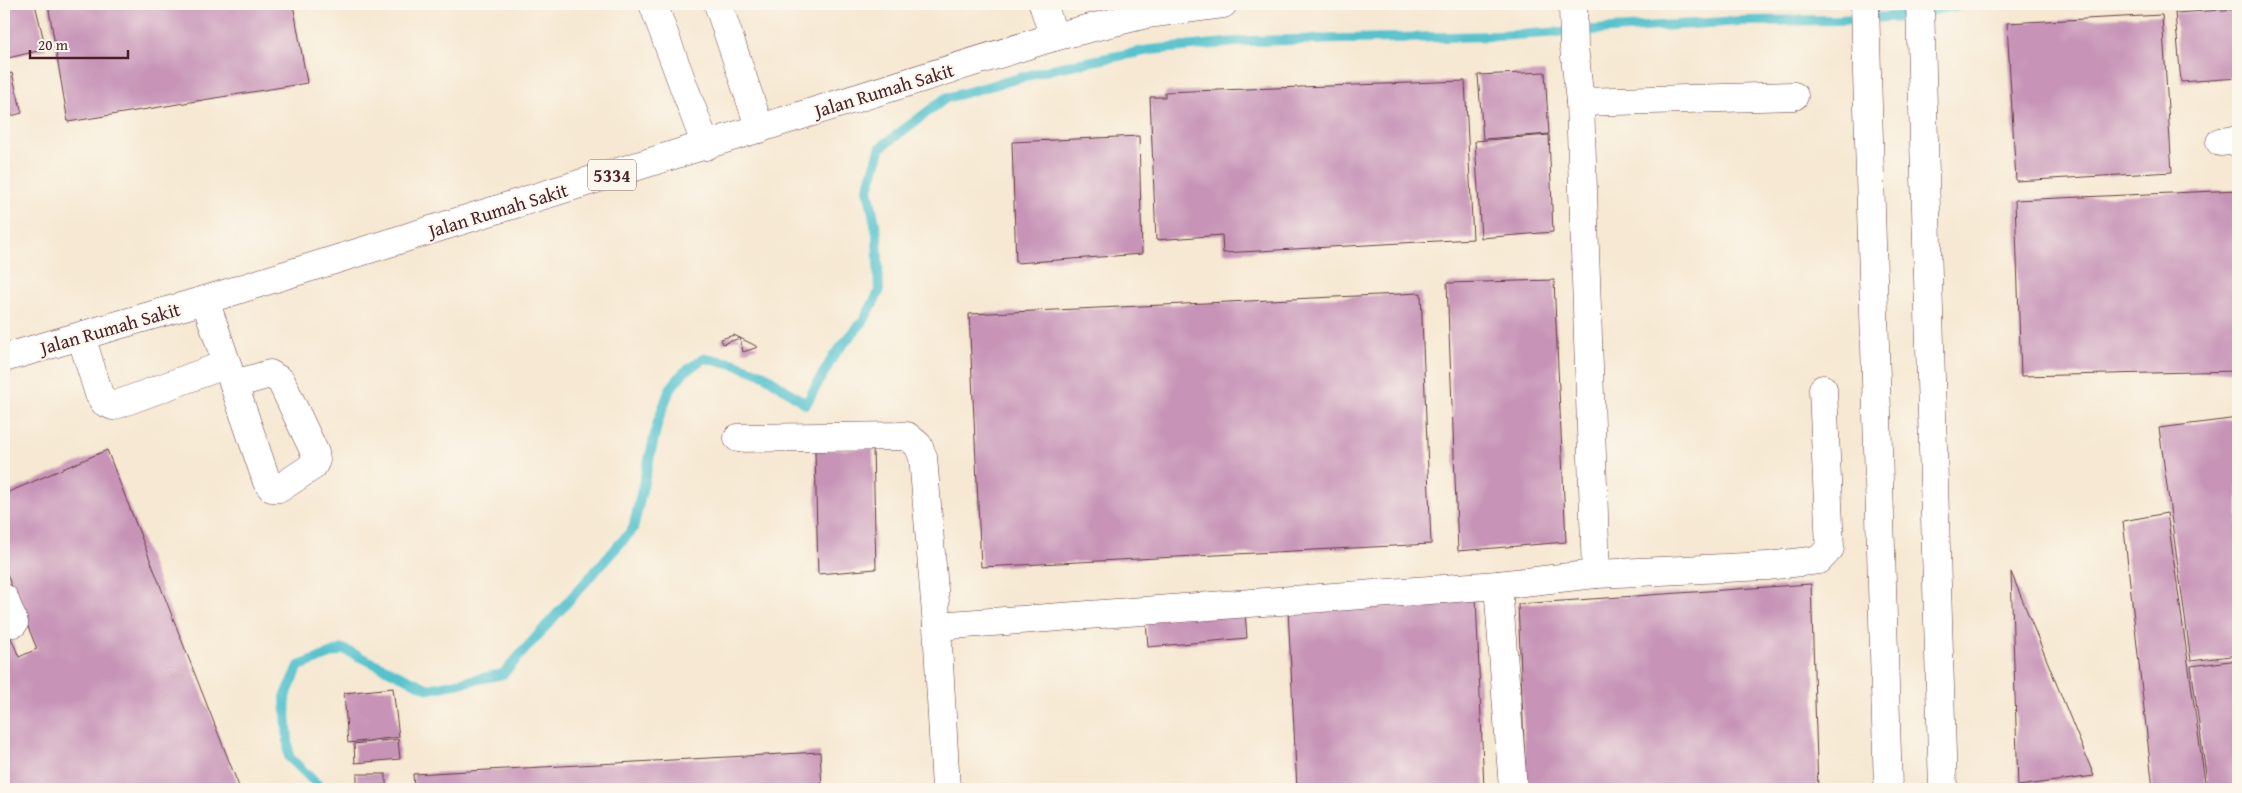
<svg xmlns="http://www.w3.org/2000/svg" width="2242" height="793" font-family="'Gentium Book Plus',serif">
<rect width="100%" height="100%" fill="#fbf7ec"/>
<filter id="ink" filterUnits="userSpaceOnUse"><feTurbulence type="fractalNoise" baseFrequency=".02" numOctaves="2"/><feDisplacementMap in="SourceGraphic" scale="10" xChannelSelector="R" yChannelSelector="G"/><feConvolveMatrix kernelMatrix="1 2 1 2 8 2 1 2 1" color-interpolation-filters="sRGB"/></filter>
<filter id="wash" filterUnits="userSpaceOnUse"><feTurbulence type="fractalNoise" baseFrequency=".0096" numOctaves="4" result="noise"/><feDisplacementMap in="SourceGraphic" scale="20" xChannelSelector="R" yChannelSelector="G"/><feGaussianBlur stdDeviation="1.12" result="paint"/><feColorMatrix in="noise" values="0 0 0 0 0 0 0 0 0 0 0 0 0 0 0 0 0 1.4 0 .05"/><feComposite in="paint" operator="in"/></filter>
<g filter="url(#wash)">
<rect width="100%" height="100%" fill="#f6e8d2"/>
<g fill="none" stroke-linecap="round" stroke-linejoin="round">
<path stroke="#55c2ce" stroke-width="10" d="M322,789L289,757L285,697L299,666L343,649L429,689L503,674L633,529L658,421L670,389L683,373L704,358L735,364L764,375L806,404L834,355L864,320L879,292L877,234L868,189L881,147L946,98L1060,67L1150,50L1247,41L1498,36L1741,21L1840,20L1903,16L1966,4"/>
</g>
<g id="blocks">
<g fill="#c794b7">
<path d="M4,4H35L46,49L4,59Z"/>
<path d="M48,4H293L307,83L68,122Z"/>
<path d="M2238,9V78L2181,82L2175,13Z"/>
<path d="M2162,15L2172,172L2016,181L2007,23Z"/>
<path d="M1545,72L1549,134L1483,139L1478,75Z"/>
<path d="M12,73L22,113L4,118V75Z"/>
<path d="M1465,81L1473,239L1223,253L1222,235L1156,240L1150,97H1165V92Z"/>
<path d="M1549,135L1553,232L1481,238L1475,141Z"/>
<path d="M1139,136L1142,254L1016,263L1012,142Z"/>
<path d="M2238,190V371L2021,376L2015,200Z"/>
<path d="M1554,280L1566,542L1458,551L1447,283Z"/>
<path d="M1421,293L1431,544L981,567L969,314Z"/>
<path d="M734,335L758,347L743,352L740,338L723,344L721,339Z"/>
<path d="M2238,418V655L2191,661L2159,428Z"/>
<path d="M873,448L876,569L818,574L815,451Z"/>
<path d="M107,450L240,789H4V621L19,657L37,649L4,567V494Z"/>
<path d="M2167,513L2206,789H2153L2123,521Z"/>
<path d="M2011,572L2094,776L2018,786Z"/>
<path d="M1811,584L1818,789H1526L1518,604Z"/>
<path d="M1476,599L1484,789H1297L1288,609Z"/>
<path d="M1245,612L1247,638L1148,647L1146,620Z"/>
<path d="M2238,660V789H2208L2191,666Z"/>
<path d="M393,688L399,737L348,743L344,693Z"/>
<path d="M398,739L400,759L355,763L354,744Z"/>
<path d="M820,752L822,789H414L413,774Z"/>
<rect x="357" y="774" width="29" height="15"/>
</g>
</g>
</g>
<g filter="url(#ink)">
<use href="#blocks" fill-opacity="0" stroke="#643d44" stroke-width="1"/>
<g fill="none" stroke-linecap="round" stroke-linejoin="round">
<g stroke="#643d44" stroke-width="29">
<g id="minor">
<path d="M653,4L706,146"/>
<path d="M718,4L760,129"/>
<path d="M1043,4L1054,37"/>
<path d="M1865,4L1888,789"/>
<path d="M1920,4L1943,789"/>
<path d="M1580,102L1794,96"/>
<path d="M2220,142L2238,140"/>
<path d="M205,300L267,482L272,488H280L313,466L316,460L315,453L281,381L270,374L235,384"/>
<path d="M81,336L99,394L104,402L113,406L227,364"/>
<path d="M738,438L907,436L918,445L923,457L937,626L946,789"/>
<path d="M1596,574L1767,566L1819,560L1830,548L1823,389"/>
<path d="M1498,585L1513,789"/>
<path d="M4,598L14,623"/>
<path d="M937,626L1498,585L1596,574L1580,102L1574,47L1573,4"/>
</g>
</g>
<g stroke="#643d44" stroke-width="29">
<path id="major" d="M4,358L205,300L1054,37L1147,14L1223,4"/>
</g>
<use href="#minor" stroke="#fff" stroke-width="28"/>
<use href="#major" stroke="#fff" stroke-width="28"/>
</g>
</g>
<g text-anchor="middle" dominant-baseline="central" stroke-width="4.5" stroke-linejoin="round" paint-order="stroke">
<rect fill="#fbf7ec" stroke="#7f6065" stroke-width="1" x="588" y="159.5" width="48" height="31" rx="4"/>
<g font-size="18" font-weight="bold" fill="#4a1f2b">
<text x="612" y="175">5334</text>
</g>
<g font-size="19" fill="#4a1f2b" stroke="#fbf7ec">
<text transform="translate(884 90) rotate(-17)">Jalan Rumah Sakit</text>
<text transform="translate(498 210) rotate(-17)">Jalan Rumah Sakit</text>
<text transform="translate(110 328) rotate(-16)">Jalan Rumah Sakit</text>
</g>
</g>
<rect width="2242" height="793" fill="none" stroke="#fbf7ec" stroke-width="20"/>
<path d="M30 50v8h98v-8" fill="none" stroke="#4a1f2b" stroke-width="2.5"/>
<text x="38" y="50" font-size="15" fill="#4a1f2b" stroke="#fbf7ec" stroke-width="4" paint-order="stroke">20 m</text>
</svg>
